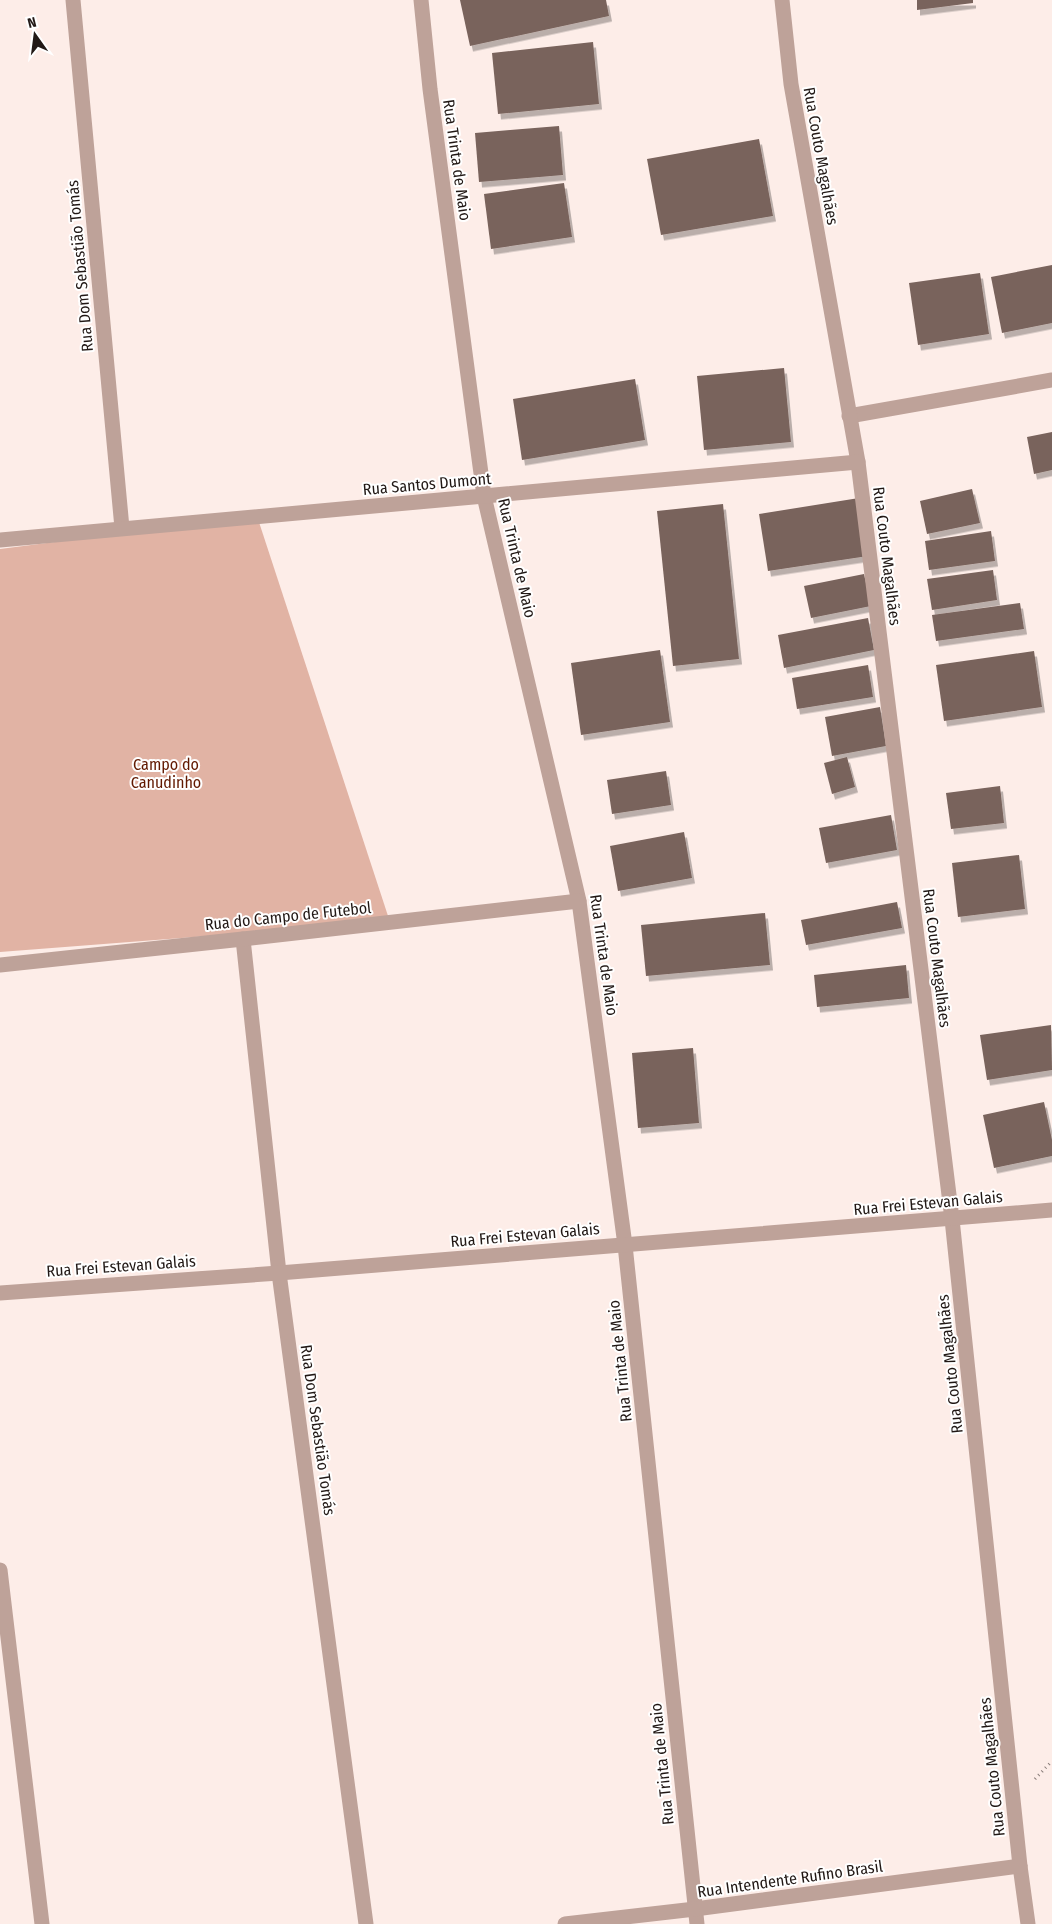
<svg xmlns="http://www.w3.org/2000/svg" width="1052" height="1924" font-family="'Fira Sans Condensed',sans-serif">
<defs>
<filter id="shadow"><feDropShadow dx="3" dy="5.5" stdDeviation="0" flood-color="#0004"/></filter>
</defs>
<rect width="100%" height="100%" fill="#fdede8"/>
<path fill="#e1b3a4" d="M257,516L390,922L0,952V549Z"/>
<g fill="#79635c" filter="url(#shadow)">
<path d="M460,0H606L609,16L470,46Z"/>
<path d="M917,0H973V3L917,10Z"/>
<path d="M593,42L599,104L498,114L492,53Z"/>
<path d="M559,126L563,175L479,182L475,133Z"/>
<path d="M759,139L773,216L661,235L647,159Z"/>
<path d="M564,183L572,237L491,249L484,194Z"/>
<path d="M1052,265V323L1002,333L991,277Z"/>
<path d="M980,273L989,334L918,345L909,283Z"/>
<path d="M784,368L791,442L704,450L697,376Z"/>
<path d="M635,379L645,440L522,460L513,399Z"/>
<path d="M1052,432V470L1034,474L1027,437Z"/>
<path d="M972,489L980,523L927,534L920,501Z"/>
<path d="M859,498L868,556L768,571L759,514Z"/>
<path d="M723,504L739,659L673,666L657,511Z"/>
<path d="M991,531L995,561L929,570L925,541Z"/>
<path d="M993,570L997,600L932,610L927,579Z"/>
<path d="M864,574L871,606L811,618L804,586Z"/>
<path d="M1020,603L1024,629L936,641L932,615Z"/>
<path d="M868,618L874,650L784,668L778,635Z"/>
<path d="M660,650L670,722L581,735L571,663Z"/>
<path d="M1034,651L1042,707L944,721L936,665Z"/>
<path d="M868,665L873,697L797,709L792,678Z"/>
<path d="M880,707L886,746L832,756L825,717Z"/>
<path d="M847,757L855,787L832,794L824,763Z"/>
<path d="M666,771L671,805L612,814L607,780Z"/>
<path d="M1000,786L1004,823L951,829L946,793Z"/>
<path d="M891,815L897,850L826,863L819,828Z"/>
<path d="M684,832L692,878L618,891L610,846Z"/>
<path d="M1019,855L1025,909L958,917L952,863Z"/>
<path d="M897,902L902,928L806,945L801,920Z"/>
<path d="M765,913L770,965L646,976L641,925Z"/>
<path d="M906,965L909,998L817,1007L814,975Z"/>
<path d="M1051,1025L1052,1070L987,1080L980,1035Z"/>
<path d="M693,1048L699,1123L638,1128L632,1053Z"/>
<path d="M1044,1102L1052,1140V1156L994,1168L983,1115Z"/>
</g>
<g fill="none" stroke-linecap="round" stroke-linejoin="round">
<path stroke="#897d79" stroke-width="3" stroke-dasharray="1 4" stroke-linecap="butt" d="M1035,1779L1052,1761"/>
<path stroke="#bea299" stroke-width="15" d="M849,416L1052,380"/>
<g stroke="#bea299" stroke-width="15">
<path d="M73,0L122,528"/>
<path d="M421,0L430,89L484,496L579,901L625,1245L697,1924"/>
<path d="M782,0L791,84L858,462L952,1219L1020,1866L1028,1924"/>
<path d="M0,540L858,462"/>
<path d="M243,939L279,1273L366,1924"/>
<path d="M0,965L243,939L579,901"/>
<path d="M0,1293L279,1273L1052,1210"/>
<path d="M0,1570L42,1924"/>
<path d="M565,1924L695,1909L1020,1866"/>
</g>
</g>
<g text-anchor="middle" dominant-baseline="central" stroke-width="4" stroke-linejoin="round" paint-order="stroke">
<g font-size="16" fill="#211815" stroke="#fff">
<text transform="translate(821 156) rotate(80)">Rua Couto Magalhães</text>
<text transform="translate(457 160) rotate(82)">Rua Trinta de Maio</text>
<text transform="translate(80 266) rotate(-95)">Rua Dom Sebastião Tomás</text>
<text transform="translate(427 484) rotate(-5)">Rua Santos Dumont</text>
<text transform="translate(887 556) rotate(83)">Rua Couto Magalhães</text>
<text transform="translate(517 558) rotate(77)">Rua Trinta de Maio</text>
<text transform="translate(288 916) rotate(-6)">Rua do Campo de Futebol</text>
<text transform="translate(604 955) rotate(82)">Rua Trinta de Maio</text>
<text transform="translate(937 958) rotate(83)">Rua Couto Magalhães</text>
<text transform="translate(928 1203) rotate(-5)">Rua Frei Estevan Galais</text>
<text transform="translate(525 1235) rotate(-5)">Rua Frei Estevan Galais</text>
<text transform="translate(121 1266) rotate(-4)">Rua Frei Estevan Galais</text>
<text transform="translate(620 1361) rotate(-96)">Rua Trinta de Maio</text>
<text transform="translate(950 1364) rotate(-96)">Rua Couto Magalhães</text>
<text transform="translate(318 1430) rotate(82)">Rua Dom Sebastião Tomás</text>
<text transform="translate(662 1764) rotate(-96)">Rua Trinta de Maio</text>
<text transform="translate(992 1767) rotate(-96)">Rua Couto Magalhães</text>
<text transform="translate(790 1879) rotate(-8)">Rua Intendente Rufino Brasil</text>
</g>
<g font-size="16" fill="#621900" stroke="#fff">
<text x="166" y="764">Campo do<tspan x="166" dy="18">Canudinho</tspan></text>
</g>
</g>
<g transform="translate(35 35) rotate(346)" stroke="#ffffff" stroke-width="4" paint-order="stroke">
<path d="M0-4L9 19L0 12L-9 19Z" fill="#211815"/>
<text y="-8" font-size="14" font-weight="bold" text-anchor="middle" fill="#211815">N</text>
</g>
</svg>
